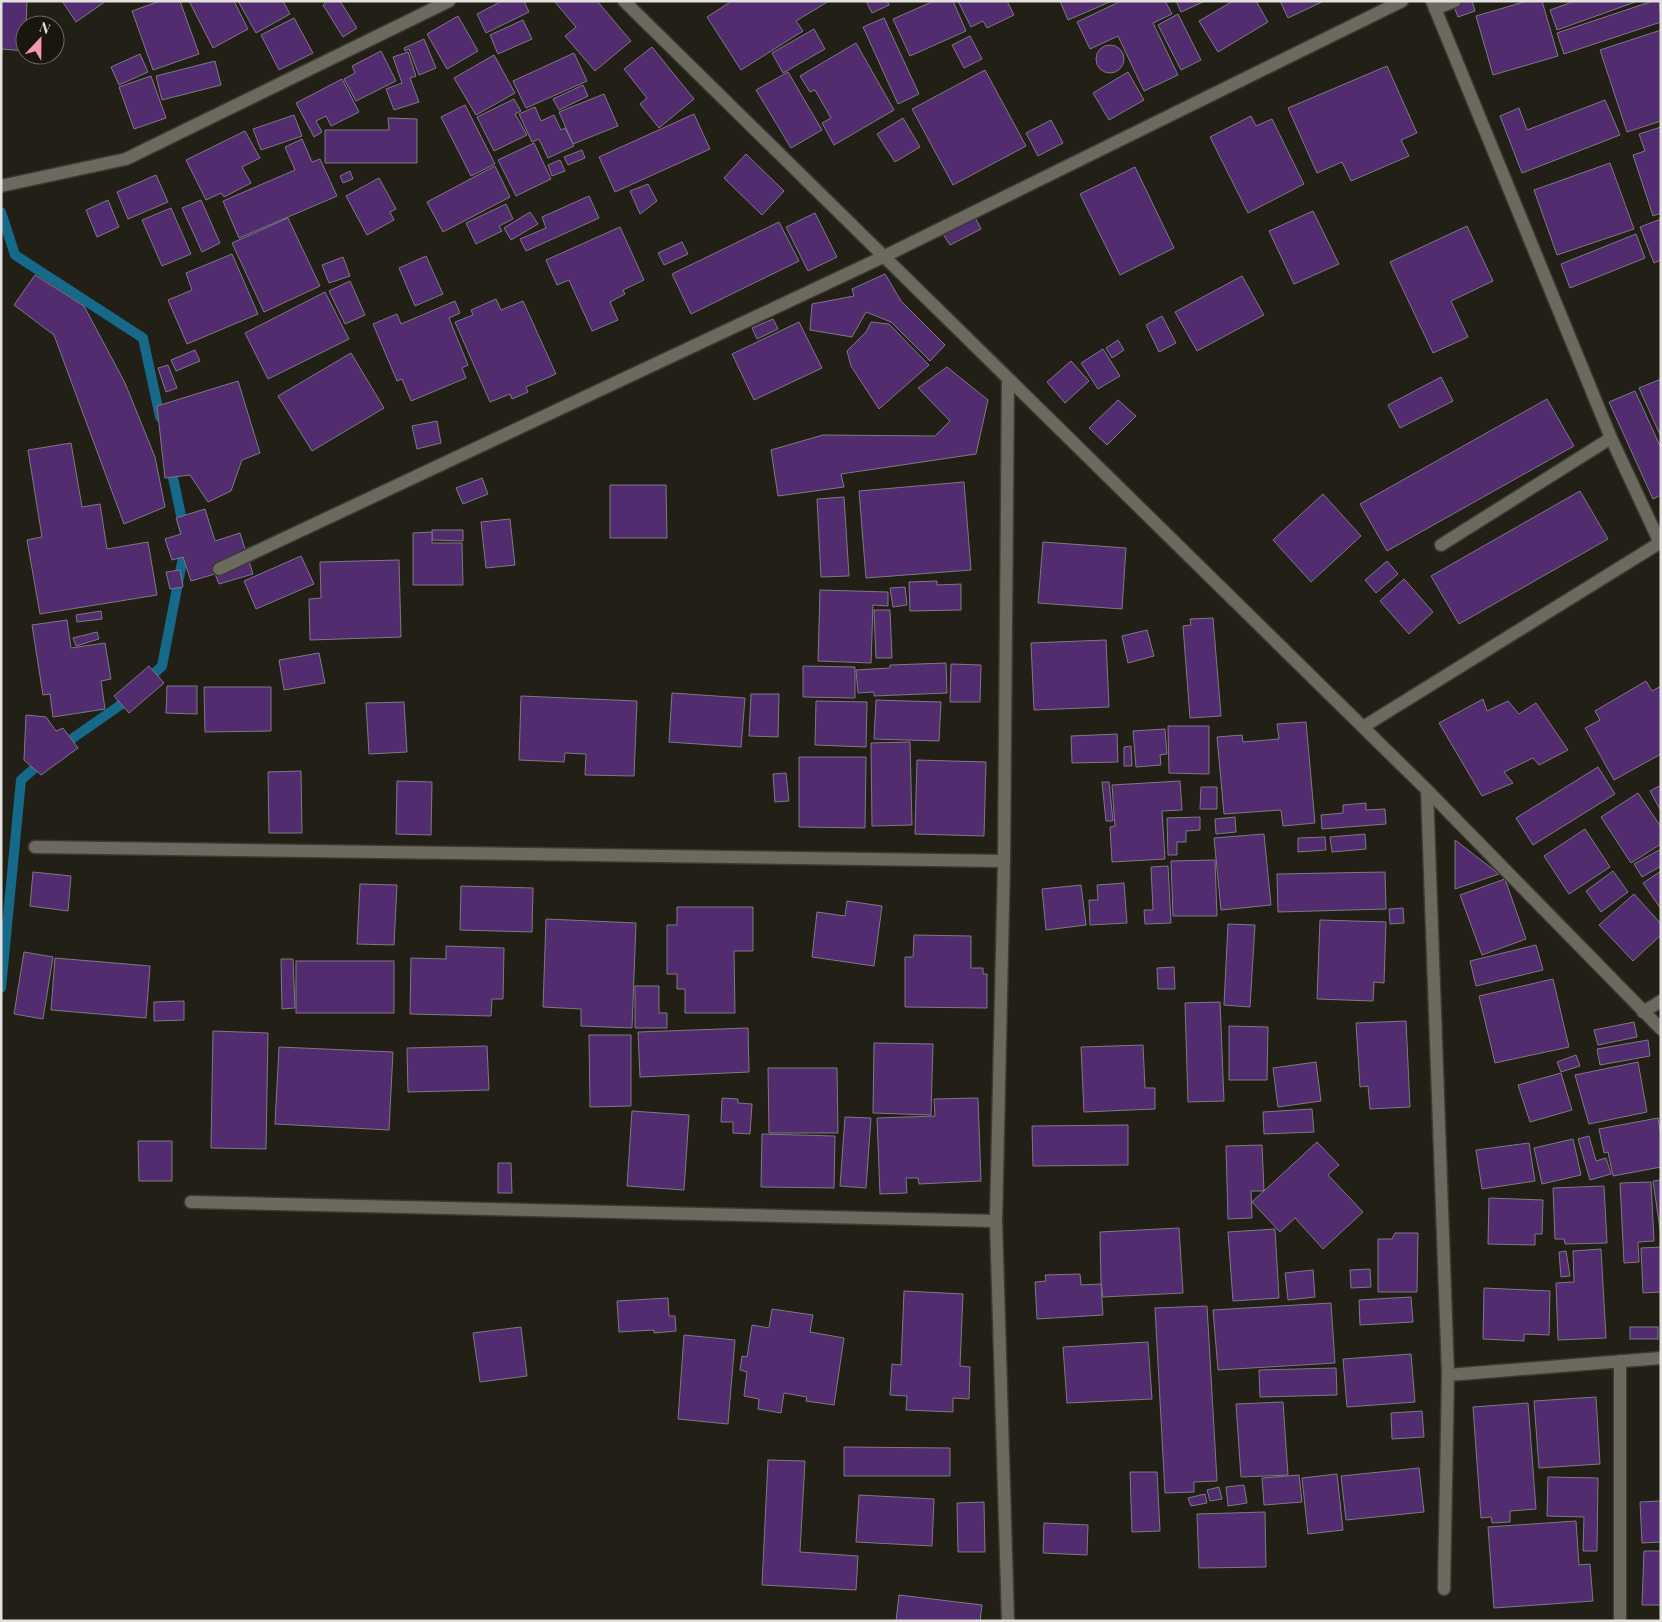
<svg xmlns="http://www.w3.org/2000/svg" width="1662" height="1622" font-family="'Playfair Display',serif">
<rect width="100%" height="100%" fill="#221f16"/>
<g fill="none" stroke-linecap="round" stroke-linejoin="round">
<g stroke="#166989" stroke-width="10">
<path d="M1,212L15,255L143,338L160,417"/>
<path d="M170,463L184,530"/>
<path d="M145,682L162,666L183,557L187,547"/>
<path d="M60,747L119,706L131,695"/>
<path d="M1,988L21,780L43,761"/>
</g>
</g>
<g fill="#512c6e" stroke="#7e7983">
<path d="M1,1H27L25,51L2,49L1,61Z"/>
<path d="M62,1H106L76,22Z"/>
<path d="M160,1H180L199,54L153,70L132,11Z"/>
<path d="M189,1H234L248,29L213,48Z"/>
<path d="M238,1H283L290,14L256,33Z"/>
<path d="M328,1H340L357,28L343,37L323,5Z"/>
<path d="M502,1H524L529,12L486,33L477,14Z"/>
<path d="M554,1H597L631,41L595,71L565,36L576,27Z"/>
<path d="M732,1H829L796,21L803,31L741,70L707,17Z"/>
<path d="M866,1H887L889,5L872,13Z"/>
<path d="M934,1H953L966,31L910,56L893,19Z"/>
<path d="M958,1H1007L1014,15L987,28L983,21L971,27Z"/>
<path d="M1060,1H1112L1068,20Z"/>
<path d="M1121,1H1165L1172,14L1153,23L1178,75L1144,91L1118,36L1090,49L1077,22Z"/>
<path d="M1176,1H1205L1181,12Z"/>
<path d="M1233,1H1256L1268,22L1218,52L1199,21Z"/>
<path d="M1280,1H1324L1288,18Z"/>
<path d="M1460,1H1472L1475,11L1458,17L1453,4Z"/>
<path d="M1527,1H1542L1558,56L1493,75L1476,16Z"/>
<path d="M1575,1H1638L1557,30L1550,10Z"/>
<path d="M1653,1H1659L1661,22L1564,54L1557,33Z"/>
<path d="M1178,14L1201,60L1181,70L1158,25Z"/>
<path d="M458,16L478,51L447,69L427,34Z"/>
<path d="M294,18L313,53L279,70L261,35Z"/>
<path d="M884,18L919,94L898,104L863,27Z"/>
<path d="M523,20L532,39L498,54L490,35Z"/>
<path d="M814,29L825,49L783,73L772,53Z"/>
<path d="M1661,30V121L1627,132L1600,50Z"/>
<path d="M970,36L982,59L964,68L952,45Z"/>
<path d="M424,39L436,68L419,75L409,49L405,51L404,48Z"/>
<path d="M856,43L894,110L834,145L822,123L831,118L815,90L810,92L800,76Z"/>
<circle cx="1110" cy="59" r="14"/>
<path d="M652,47L694,99L659,128L640,104L647,98L624,69Z"/>
<path d="M381,51L396,81L356,101L344,79L355,73L352,66Z"/>
<path d="M408,52L416,76L410,78L419,102L394,110L386,89L402,83L393,57Z"/>
<path d="M574,53L587,81L526,108L513,81Z"/>
<path d="M140,54L148,72L119,85L111,67Z"/>
<path d="M494,55L515,93L476,115L454,78Z"/>
<path d="M215,61L221,85L162,100L156,76Z"/>
<path d="M1387,66L1417,133L1401,140L1409,156L1351,181L1342,162L1317,173L1288,108Z"/>
<path d="M985,70L1026,146L953,185L912,109Z"/>
<path d="M788,72L822,130L791,148L756,90Z"/>
<path d="M1128,72L1144,100L1109,120L1093,93Z"/>
<path d="M151,76L166,118L134,129L119,87Z"/>
<path d="M342,79L359,112L331,126L326,116L316,121L322,132L314,137L296,103Z"/>
<path d="M583,85L588,96L559,110L553,99Z"/>
<path d="M604,94L618,126L573,144L559,112Z"/>
<path d="M514,99L521,111L515,114L527,135L494,151L477,117Z"/>
<path d="M1605,100L1620,135L1522,173L1500,116L1519,108L1527,130Z"/>
<path d="M465,105L495,164L471,176L441,117Z"/>
<path d="M535,107L541,121L554,115L561,130L565,128L574,146L548,158L539,139L532,142L519,114Z"/>
<path d="M694,114L710,149L615,192L599,157Z"/>
<path d="M294,115L302,136L261,150L253,129Z"/>
<path d="M1251,116L1256,126L1272,119L1304,184L1248,213L1210,137Z"/>
<path d="M388,118L417,119V163H325V130H389Z"/>
<path d="M903,118L920,147L895,162L877,134Z"/>
<path d="M1051,120L1063,143L1038,156L1026,133Z"/>
<path d="M1661,127V213L1653,216L1633,155L1645,151L1639,134Z"/>
<path d="M245,131L260,158L242,167L251,183L224,197L221,193L206,200L186,160Z"/>
<path d="M302,139L312,162L320,159L337,196L239,238L223,201L295,170L285,147Z"/>
<path d="M534,143L551,179L516,196L498,160Z"/>
<path d="M582,150L585,158L568,165L564,157Z"/>
<path d="M746,154L784,191L762,215L724,178Z"/>
<path d="M560,160L565,171L552,176L548,165Z"/>
<path d="M1610,163L1634,229L1557,255L1534,190Z"/>
<path d="M495,166L510,197L443,232L427,202Z"/>
<path d="M1135,167L1174,248L1120,275L1080,194Z"/>
<path d="M350,171L353,179L343,183L340,176Z"/>
<path d="M156,175L168,202L128,219L117,192Z"/>
<path d="M379,178L396,209L390,212L394,220L367,235L346,196Z"/>
<path d="M648,184L657,201L640,214L630,191Z"/>
<path d="M589,196L599,218L526,251L520,239L546,228L542,217Z"/>
<path d="M108,200L119,227L97,237L86,210Z"/>
<path d="M201,200L220,243L202,252L182,208Z"/>
<path d="M506,204L513,219L499,226L502,231L476,244L466,223Z"/>
<path d="M171,208L191,254L162,266L142,220Z"/>
<path d="M1313,211L1339,264L1294,284L1269,231Z"/>
<path d="M530,212L538,224L511,240L504,228Z"/>
<path d="M815,213L837,257L808,271L786,227Z"/>
<path d="M975,217L981,229L950,245L943,234Z"/>
<path d="M288,218L320,286L264,312L232,243Z"/>
<path d="M1661,219V260L1654,263L1640,227Z"/>
<path d="M779,222L799,261L691,314L672,274Z"/>
<path d="M1467,226L1493,281L1451,301L1468,337L1433,353L1390,262Z"/>
<path d="M620,227L644,280L623,290L625,294L610,302L618,320L592,331L569,280L557,285L546,260Z"/>
<path d="M1636,234L1645,258L1570,288L1561,264Z"/>
<path d="M682,242L688,254L664,265L658,253Z"/>
<path d="M232,254L258,314L187,344L168,300L192,290L186,273Z"/>
<path d="M426,256L443,294L415,306L399,268Z"/>
<path d="M343,257L350,276L329,283L322,265Z"/>
<path d="M885,274L901,301L945,345L930,361L891,322L866,312L852,337L810,330L812,304L854,296L852,289Z"/>
<path d="M35,275L84,306L125,383L155,457L165,507L124,524L54,335L14,305Z"/>
<path d="M1242,276L1264,315L1197,351L1175,312Z"/>
<path d="M350,281L365,315L345,324L329,291Z"/>
<path d="M325,292L349,339L268,379L245,333Z"/>
<path d="M496,299L501,310L523,301L556,374L526,387L528,392L512,399L510,394L490,402L455,322L473,315L471,310Z"/>
<path d="M455,301L460,313L449,318L468,365L462,368L466,378L411,401L402,379L397,381L373,324L397,314L401,324Z"/>
<path d="M1162,316L1176,343L1159,352L1146,325Z"/>
<path d="M773,319L778,329L757,339L752,328Z"/>
<path d="M799,322L822,368L754,400L732,354Z"/>
<path d="M871,322L889,324L929,365L879,409L851,366L847,351L866,332Z"/>
<path d="M1118,340L1124,350L1112,358L1106,348Z"/>
<path d="M1103,349L1120,376L1098,389L1081,363Z"/>
<path d="M195,350L200,361L176,371L171,360Z"/>
<path d="M351,353L384,408L312,451L278,396Z"/>
<path d="M1071,361L1089,381L1065,403L1047,382Z"/>
<path d="M168,365L177,388L166,392L158,368Z"/>
<path d="M947,367L988,400L976,454L841,474L844,487L778,496L771,450L823,435L935,436L950,421L918,388Z"/>
<path d="M1441,377L1453,401L1400,428L1388,405Z"/>
<path d="M1661,379V437L1639,388Z"/>
<path d="M238,381L260,453L242,460L231,491L208,502L190,475L165,478L157,406Z"/>
<path d="M1635,391L1661,448V495L1653,499L1609,402Z"/>
<path d="M1547,399L1574,446L1387,551L1360,504Z"/>
<path d="M1118,400L1136,416L1107,445L1089,428Z"/>
<path d="M437,421L441,443L417,449L412,426Z"/>
<path d="M71,443L82,507L100,504L107,549L148,542L157,595L40,614L27,540L42,537L28,450Z"/>
<path d="M482,478L488,494L463,504L456,488Z"/>
<path d="M964,482L971,570L866,578L859,491Z"/>
<path d="M610,485H666L667,538H610Z"/>
<path d="M1580,491L1608,539L1459,624L1431,576Z"/>
<path d="M1323,494L1361,536L1311,582L1273,540Z"/>
<path d="M844,497L849,576L821,577L817,499Z"/>
<path d="M205,509L215,541L240,533L253,574L219,584L215,574L191,581L183,557L172,560L165,539L181,534L176,518Z"/>
<path d="M510,519L515,565L486,568L481,522Z"/>
<path d="M432,530H463V541L432,540Z"/>
<path d="M432,532V543H462L463,585H413V533Z"/>
<path d="M1043,542L1126,548L1122,609L1038,603Z"/>
<path d="M301,556L314,584L256,609L244,581Z"/>
<path d="M399,560L401,637L310,640L309,599L321,598L320,562Z"/>
<path d="M1387,561L1398,574L1376,593L1365,580Z"/>
<path d="M180,570L183,587L170,589L166,572Z"/>
<path d="M1404,579L1433,612L1409,634L1380,601Z"/>
<path d="M937,581V585L961,584V610L910,611L909,582Z"/>
<path d="M905,587L907,605L893,607L890,588Z"/>
<path d="M820,590L888,592V606L873,605L871,663L818,661Z"/>
<path d="M874,610H890L892,658H876Z"/>
<path d="M101,611L102,619L77,622L76,615Z"/>
<path d="M1213,618L1221,716L1190,718L1183,626L1191,625L1190,619Z"/>
<path d="M67,620L71,648L105,643L111,679L101,681L105,709L53,717L50,694L43,695L32,625Z"/>
<path d="M1147,630L1154,656L1128,663L1122,636Z"/>
<path d="M97,632L99,639L76,646L73,638Z"/>
<path d="M1106,640L1109,707L1034,710L1031,643Z"/>
<path d="M319,653L325,683L284,690L279,660Z"/>
<path d="M946,663L947,693L874,696V692L858,693L856,670L890,668V665Z"/>
<path d="M951,664L981,665L980,702H950Z"/>
<path d="M149,666L164,683L129,713L114,696Z"/>
<path d="M803,666L855,667V698L803,697Z"/>
<path d="M1646,681L1652,691L1661,686V754L1614,780L1585,728L1600,720L1595,711Z"/>
<path d="M167,686H197V714L166,713Z"/>
<path d="M204,687H271V731L205,732Z"/>
<path d="M672,693L745,698L741,747L669,742Z"/>
<path d="M751,694H779L778,737L749,736Z"/>
<path d="M521,696L637,701L634,776L585,775L586,754L565,753L564,762L519,760Z"/>
<path d="M1483,699L1487,711L1508,701L1519,714L1536,703L1568,750L1539,765L1533,758L1504,772L1513,783L1482,796L1439,723Z"/>
<path d="M876,700L941,702L939,741L874,739Z"/>
<path d="M816,701L867,702L866,747L815,745Z"/>
<path d="M404,702L407,752L369,754L366,703Z"/>
<path d="M26,715L46,717L56,731L63,728L78,748L41,775L24,760Z"/>
<path d="M1306,722L1315,823L1283,826L1281,810L1224,814L1217,737L1242,735L1243,742L1279,739L1277,724Z"/>
<path d="M1168,726H1209V774L1169,773Z"/>
<path d="M1165,729L1167,754L1160,755L1161,765L1136,767L1133,731Z"/>
<path d="M1117,734L1118,762L1072,763L1071,736Z"/>
<path d="M910,742L912,825L872,826L871,743Z"/>
<path d="M1131,746L1132,766H1124V747Z"/>
<path d="M799,757H866L865,828L799,827Z"/>
<path d="M917,760L986,762L984,836L915,834Z"/>
<path d="M1598,767L1615,794L1533,845L1516,818Z"/>
<path d="M301,771L302,833H269L268,772Z"/>
<path d="M786,773L789,801L775,802L773,774Z"/>
<path d="M397,781L432,782L431,835L396,834Z"/>
<path d="M1180,781L1182,810L1162,811L1165,859L1112,862L1110,827L1115,826L1112,785Z"/>
<path d="M1102,782H1109L1113,821H1106Z"/>
<path d="M1661,785V811L1650,791Z"/>
<path d="M1201,787H1217V809H1200Z"/>
<path d="M1638,793L1661,827V844L1631,863L1601,817Z"/>
<path d="M1366,803V810L1385,809L1386,824L1322,829L1321,815L1343,813V805Z"/>
<path d="M1200,817V830L1186,831V842H1177V855H1168L1167,818Z"/>
<path d="M1235,817L1236,832L1216,834L1215,819Z"/>
<path d="M1585,829L1610,867L1569,894L1544,856Z"/>
<path d="M1264,834L1271,905L1221,910L1214,838Z"/>
<path d="M1365,834L1366,849L1332,852L1330,837Z"/>
<path d="M1325,837L1326,850L1298,852V838Z"/>
<path d="M1455,840L1499,874L1455,889Z"/>
<path d="M1661,849V866L1642,877L1634,864Z"/>
<path d="M1215,860L1217,916H1173L1171,861Z"/>
<path d="M1168,866L1171,923L1145,924L1144,910H1153L1151,867Z"/>
<path d="M1613,871L1628,892L1601,912L1586,891Z"/>
<path d="M1661,871V909L1643,883Z"/>
<path d="M33,872L71,876L68,911L30,906Z"/>
<path d="M1385,872L1386,909L1278,912L1277,874Z"/>
<path d="M1505,879L1526,939L1482,955L1460,895Z"/>
<path d="M1124,883L1127,923L1090,925L1089,900H1098L1097,885Z"/>
<path d="M360,884L397,885L394,945L357,944Z"/>
<path d="M1081,885L1086,925L1046,930L1042,889Z"/>
<path d="M461,886L533,888L532,932L460,930Z"/>
<path d="M1634,894L1661,924V935L1633,961L1599,925Z"/>
<path d="M847,901L882,906L874,966L812,957L817,912L845,916Z"/>
<path d="M677,907H753V951H734L735,1013H685V989H677V974H667V925H677Z"/>
<path d="M1403,908L1404,923L1390,924L1389,909Z"/>
<path d="M546,919L636,923L632,1028L581,1026V1009L543,1007Z"/>
<path d="M1320,920L1386,922L1384,983L1374,982L1373,1001L1317,999Z"/>
<path d="M1228,924L1255,925L1250,1007L1224,1005Z"/>
<path d="M914,935L971,936V968H983V974H987V1008L905,1007V957H913Z"/>
<path d="M1536,945L1543,970L1476,986L1470,961Z"/>
<path d="M446,946L504,948L503,999H492L491,1016L410,1014L411,958L446,959Z"/>
<path d="M24,952L53,957L43,1019L14,1014Z"/>
<path d="M55,958L150,966L146,1018L51,1010Z"/>
<path d="M281,959H293L295,1008L282,1009Z"/>
<rect x="296" y="961" width="98" height="52"/>
<path d="M1174,967L1175,989H1158L1157,968Z"/>
<path d="M1553,979L1569,1047L1495,1063L1479,996Z"/>
<path d="M635,986H659V1013H667V1028H635Z"/>
<path d="M184,1001V1020L154,1021V1002Z"/>
<path d="M1220,1002L1224,1101L1188,1102L1185,1003Z"/>
<path d="M1406,1021L1410,1107L1370,1109L1368,1086L1360,1087L1356,1023Z"/>
<path d="M1634,1022L1637,1037L1598,1045L1594,1030Z"/>
<path d="M1229,1026L1268,1027L1267,1080H1229Z"/>
<path d="M748,1028L749,1072L640,1077L638,1032Z"/>
<path d="M213,1031L268,1033L266,1149L211,1148Z"/>
<path d="M589,1035H631V1106L590,1107Z"/>
<path d="M1648,1040L1650,1056L1600,1065L1597,1049Z"/>
<path d="M874,1043L933,1044L931,1115L873,1113Z"/>
<path d="M1143,1045L1145,1088H1155V1109L1084,1112L1081,1047Z"/>
<path d="M487,1046L489,1090L408,1092L407,1048Z"/>
<path d="M279,1047L393,1052L389,1130L275,1124Z"/>
<path d="M1576,1055L1580,1066L1561,1072L1557,1062Z"/>
<path d="M1316,1062L1321,1101L1278,1107L1273,1068Z"/>
<path d="M1638,1062L1647,1112L1589,1124L1575,1075Z"/>
<path d="M768,1068H837L838,1133H769Z"/>
<path d="M1561,1073L1572,1110L1530,1122L1518,1085Z"/>
<path d="M722,1098L738,1099V1103L752,1104L750,1134L733,1133V1122H721Z"/>
<path d="M978,1098L981,1181L919,1184L918,1178H906L907,1193L880,1194L877,1118L935,1116L934,1099Z"/>
<path d="M1312,1109L1314,1132L1264,1134L1263,1112Z"/>
<path d="M632,1111L689,1115L684,1190L627,1186Z"/>
<path d="M845,1117L871,1118L866,1188L840,1186Z"/>
<path d="M1658,1118L1661,1136V1167L1613,1176L1608,1152L1604,1153L1599,1129Z"/>
<path d="M1128,1125V1165L1033,1166L1032,1126Z"/>
<path d="M762,1134L835,1136L834,1188L761,1187Z"/>
<path d="M1589,1136L1596,1161L1606,1158L1611,1174L1590,1180L1578,1139Z"/>
<path d="M1573,1139L1581,1175L1542,1184L1534,1148Z"/>
<path d="M138,1141H172V1181H139Z"/>
<path d="M1317,1142L1339,1165L1328,1175L1363,1212L1323,1249L1295,1218L1280,1232L1252,1202Z"/>
<path d="M1529,1143L1535,1181L1482,1189L1476,1150Z"/>
<path d="M1262,1145L1264,1191H1251L1252,1218L1228,1219L1226,1146Z"/>
<path d="M498,1163H511L512,1193H498Z"/>
<path d="M1661,1180V1236L1653,1181Z"/>
<path d="M1651,1182L1654,1241L1638,1242L1639,1262L1624,1263L1620,1183Z"/>
<path d="M1604,1186L1607,1243L1565,1244L1564,1239H1555L1553,1188Z"/>
<path d="M1489,1198L1543,1200L1542,1234H1535V1245L1488,1244Z"/>
<path d="M1179,1228L1183,1293L1103,1297L1101,1284L1100,1232Z"/>
<path d="M1275,1229L1279,1298L1233,1301L1228,1232Z"/>
<path d="M1395,1233H1418L1417,1292H1378V1239H1392Z"/>
<path d="M1661,1247V1292L1643,1293L1641,1248Z"/>
<path d="M1601,1249L1606,1338L1558,1340L1556,1283L1574,1282L1573,1251Z"/>
<path d="M1566,1251L1570,1276L1561,1277L1559,1252Z"/>
<path d="M1370,1269L1371,1287L1351,1288L1350,1270Z"/>
<path d="M1313,1270L1315,1297L1288,1300L1285,1273Z"/>
<path d="M1080,1274L1081,1285L1101,1284L1103,1315L1037,1319L1035,1282L1046,1281L1045,1275Z"/>
<path d="M1484,1288L1550,1291L1549,1335L1524,1334V1341L1483,1339Z"/>
<path d="M904,1291L963,1294L960,1366L970,1367L969,1399L953,1398V1412L906,1410L907,1396L890,1395L892,1364L901,1365Z"/>
<path d="M1411,1297L1413,1322L1360,1325L1359,1300Z"/>
<path d="M668,1298L669,1316H675L676,1331L654,1333V1330L619,1332L617,1301Z"/>
<path d="M1331,1303L1335,1363L1218,1370L1213,1310Z"/>
<path d="M1207,1306L1217,1481L1194,1482V1492L1165,1493L1155,1308Z"/>
<path d="M772,1309L813,1315L810,1332L844,1338L834,1405L806,1401L807,1397L784,1393L781,1413L758,1409L759,1399L744,1396L747,1372L740,1370L742,1356L747,1357L752,1325L769,1328Z"/>
<path d="M521,1327L527,1376L480,1382L473,1333Z"/>
<rect x="1630" y="1327" width="28" height="12"/>
<path d="M684,1335L735,1340L728,1424L678,1419Z"/>
<path d="M1148,1342L1152,1399L1067,1403L1063,1347Z"/>
<path d="M1411,1354L1415,1402L1347,1407L1343,1359Z"/>
<path d="M1336,1368L1337,1395L1260,1397L1259,1370Z"/>
<path d="M1596,1397L1600,1464L1539,1468L1534,1401Z"/>
<path d="M1283,1402L1288,1475L1241,1477L1236,1404Z"/>
<path d="M1528,1403L1536,1509L1510,1511V1522L1492,1523L1491,1517L1481,1518L1473,1407Z"/>
<path d="M1422,1411L1424,1437L1392,1439L1391,1413Z"/>
<path d="M844,1447L950,1448V1476H844Z"/>
<path d="M768,1460L805,1461L800,1552L858,1556L856,1590L762,1585Z"/>
<path d="M1419,1468L1424,1512L1346,1520L1341,1476Z"/>
<path d="M1130,1472H1157L1160,1531L1132,1532Z"/>
<path d="M1337,1474L1343,1530L1308,1534L1302,1478Z"/>
<path d="M1299,1475L1302,1502L1264,1505L1262,1478Z"/>
<path d="M1548,1477L1598,1478L1597,1551H1583L1584,1517L1547,1516Z"/>
<path d="M1244,1485L1247,1503L1228,1506L1226,1487Z"/>
<path d="M1219,1487L1222,1499L1210,1501L1207,1490Z"/>
<path d="M1205,1494L1207,1503L1191,1506L1188,1498Z"/>
<path d="M859,1495L934,1499L932,1546L856,1542Z"/>
<path d="M1661,1501V1542L1642,1543L1640,1502Z"/>
<path d="M984,1502L985,1552H958L957,1503Z"/>
<path d="M1265,1512L1266,1567L1199,1568L1197,1514Z"/>
<path d="M1576,1521L1579,1565L1590,1564L1593,1601L1494,1608L1488,1527Z"/>
<path d="M1044,1523L1088,1525L1087,1555L1043,1553Z"/>
<path d="M1644,1551H1661V1605H1642Z"/>
<path d="M899,1595L982,1605L980,1621H896Z"/>
</g>
<g fill="none" stroke-linecap="round" stroke-linejoin="round">
<g stroke="#3b3933" stroke-width="15">
<path id="service" d="M1441,545L1611,438"/>
</g>
<g stroke="#3b3933" stroke-width="15">
<g id="minor">
<path d="M624,1L1427,790L1661,1029"/>
<path d="M1432,1L1611,438L1660,543"/>
<path d="M1435,9L1455,1"/>
<path d="M1,186L126,159L449,1"/>
<path d="M1008,380L1004,861L996,1221L1008,1621"/>
<path d="M219,569L885,256L1402,1"/>
<path d="M1363,727L1661,542"/>
<path d="M1427,790L1448,1375L1444,1589"/>
<path d="M35,847L1004,861"/>
<path d="M1643,1012L1661,1001"/>
<path d="M191,1202L996,1221"/>
<path d="M1448,1375L1661,1358"/>
<path d="M1620,1621V1361"/>
</g>
</g>
<use href="#service" stroke="#6c695f" stroke-width="12"/>
<use href="#minor" stroke="#6c695f" stroke-width="12"/>
</g>
<rect width="1662" height="1622" fill="none" stroke="#e3e1db" stroke-width="5"/>
<g transform="translate(40 40) rotate(22)"><circle r="24" fill="#19160d" stroke="#6a675f"/>
<path d="M0-4L9 19L0 12L-9 19Z" fill="#f39aac"/>
<text y="-8" font-size="14" font-weight="bold" text-anchor="middle" fill="#e3e1db">N</text>
</g>
</svg>
